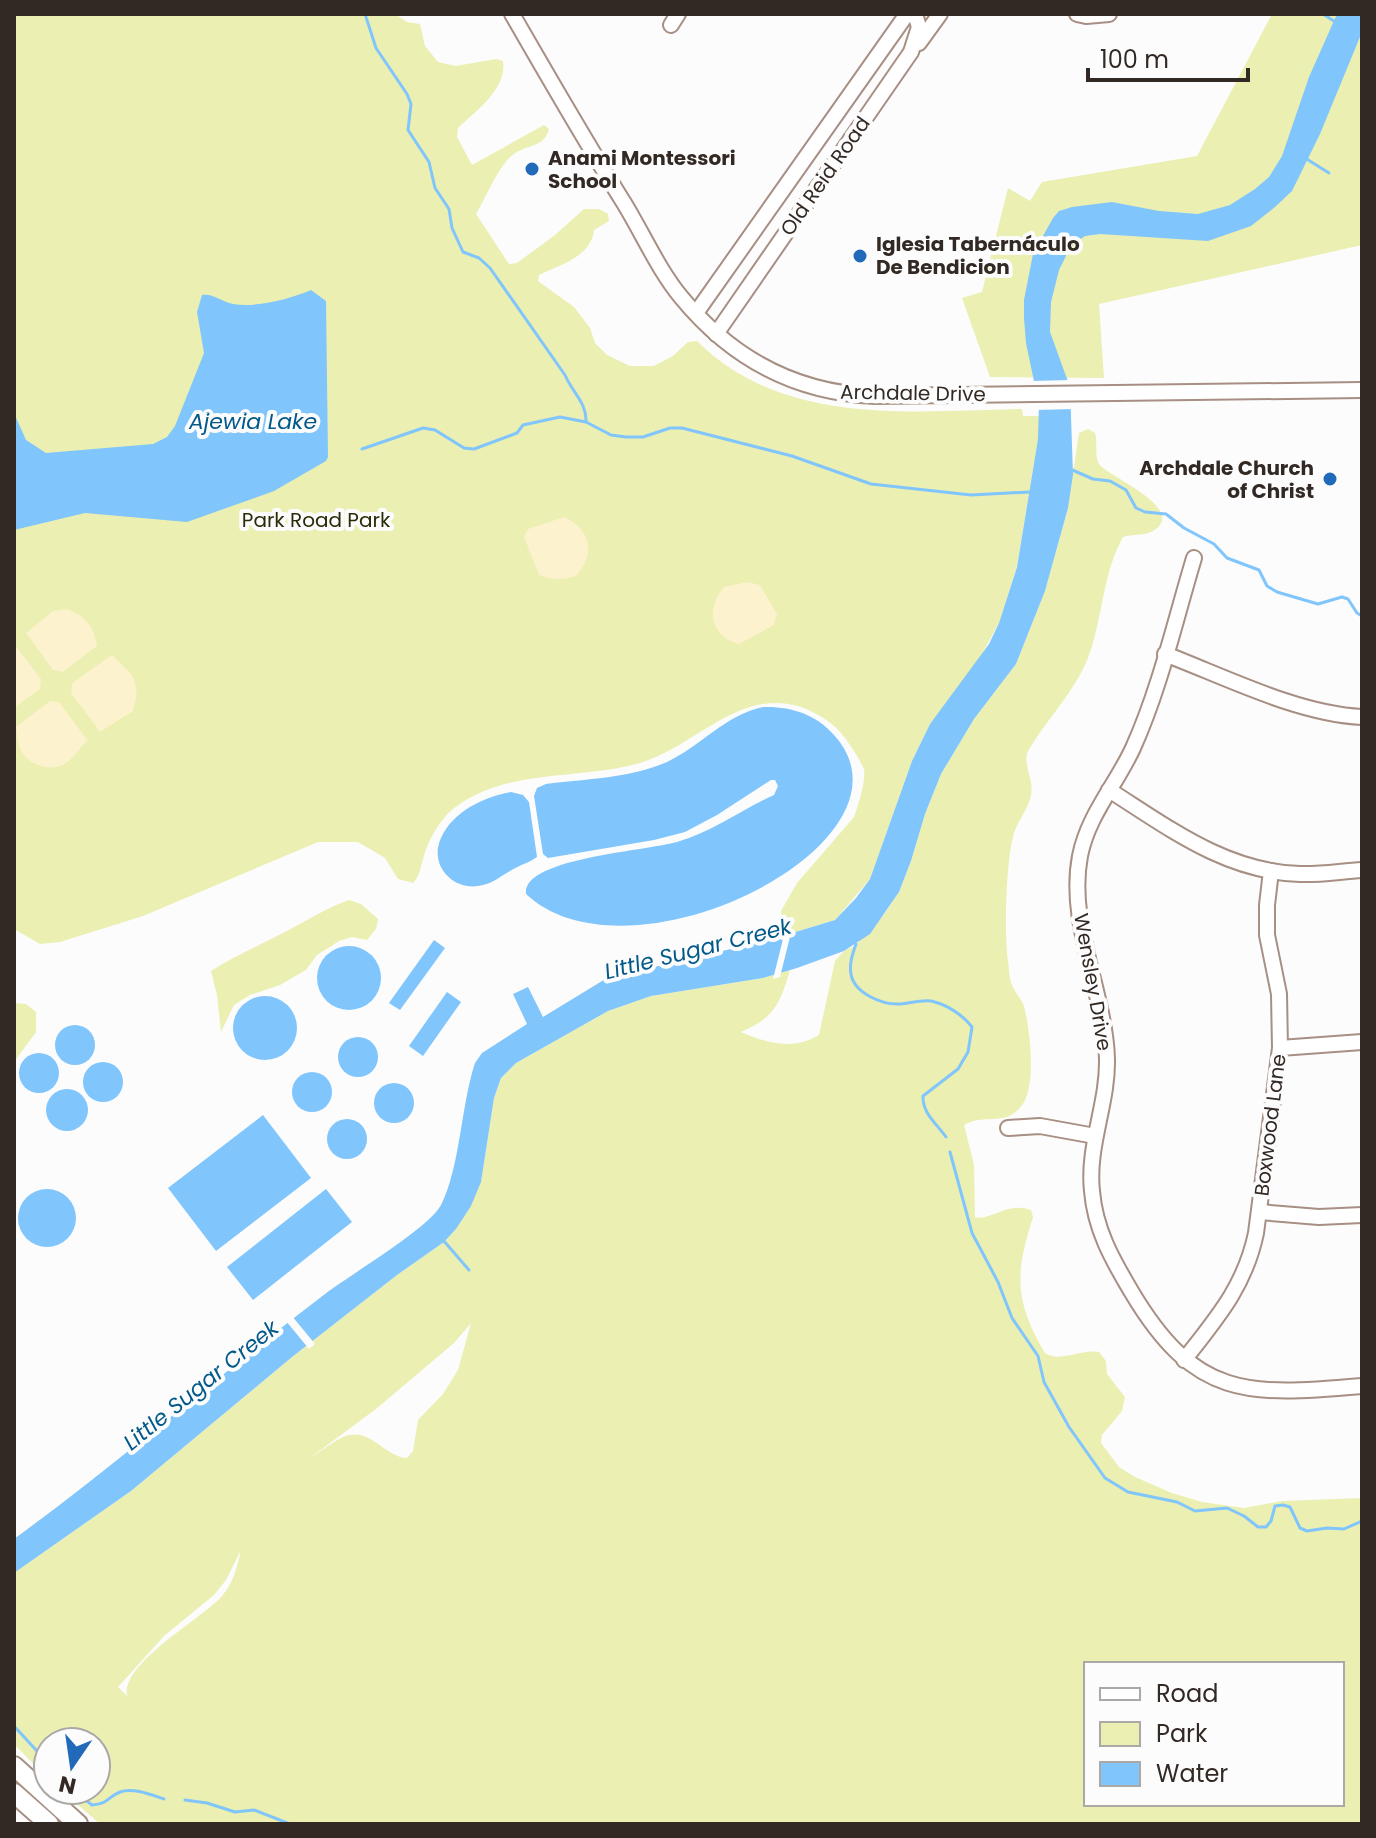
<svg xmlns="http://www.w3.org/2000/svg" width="1376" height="1838" font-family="Poppins,sans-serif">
<rect width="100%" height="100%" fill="#fcfcfc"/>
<g fill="#ebefb2" fill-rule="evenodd">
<path d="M14,14H395L407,22L420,24L425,46L438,62L456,66L496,59L503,61C507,89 477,110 458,128L457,137L472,165L544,125L549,129C544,148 528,144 514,154C499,164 486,198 476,214L509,264L517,263L555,235L584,209H599L608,214L609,221L594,230C591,257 561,264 539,275L538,281L574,307L590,328L595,343L607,355L630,366H654L673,356L688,342L697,341C783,427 912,411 1022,409L1023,416H1042L1017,566L999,623L977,663L930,724L912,761L870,879L835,920L769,940L781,919V911L797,883L854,817C858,807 866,780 864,770C863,764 849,743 845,738C835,724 818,713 801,707C739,687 695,747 640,763C581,780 509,768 457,806C442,816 429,838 424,856C420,867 421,874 413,883L398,879L385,858L358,842H318L143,916L60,942L40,944L14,929Z"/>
<path d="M1272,14H1362V245L1099,304L1104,378L990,377L962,298L982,292L1008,188L1030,201L1042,182L1197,156Z"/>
<path d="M1088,429L1095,433C1098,443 1094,455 1099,464C1105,475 1190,509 1153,531C1145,536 1132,534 1123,537C1102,575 1103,618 1088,658C1074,693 1045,721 1027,753C1024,768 1034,780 1031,795C1029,808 1018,820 1014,833C1006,861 1004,932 1008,961C1009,968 1009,978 1012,985C1015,993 1021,998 1024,1006C1030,1030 1036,1081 1024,1102C1008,1129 985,1112 964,1125L974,1165L975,1217C992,1221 1006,1201 1031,1210L1033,1217C1015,1274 1014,1300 1045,1353C1060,1363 1081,1349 1099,1352L1106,1361L1107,1374L1125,1397L1122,1411L1102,1435L1101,1443L1119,1467L1135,1477L1172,1493L1202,1502L1244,1508L1282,1501L1362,1498V1824H100L61,1790H96V1742H48V1779L14,1744V1573L131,1491L292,1357L397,1275L444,1242L456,1229L471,1205L481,1181L494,1098L501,1078L516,1063L608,1011L651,996L763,978L790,970C780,1004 774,1018 741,1032C767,1043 792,1051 819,1035L835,961L844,951L856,945L883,916L899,892L911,861L925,814L941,774L974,719L1016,664L1045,591L1068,508L1079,433ZM471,1323L458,1370L443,1394L418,1420L413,1451L407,1458C386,1457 372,1430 349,1435C335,1439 322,1451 310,1458L376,1409L454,1343ZM241,1550C237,1567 234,1582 222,1596C202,1619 121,1663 127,1696L118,1687L164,1636L214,1595L226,1580ZM1086,1664H1342V1804H1086Z"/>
<path d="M349,900L361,904L378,919L376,929L367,940L352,937L339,941L317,955L306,970L280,985L250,995L234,1005L221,1032L217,995L211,971C233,957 256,947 279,935C303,923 324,909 349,900Z"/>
<path d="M14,1003L26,1004L36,1012V1032L14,1062Z"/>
</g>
<g fill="#fcf2cd">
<path d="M564,517C591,529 596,554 576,576C562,580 552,580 539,575L524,537L528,529Z"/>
<path d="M747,582L760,585L777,614L774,625L739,644C709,636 706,608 724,587Z"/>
<path d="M67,609C86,616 94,627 97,646L63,672L53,670L26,633L53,611Z"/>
<path d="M15,645L41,679L40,689L14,708Z"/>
<path d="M112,655C133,675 142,681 133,711L100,732L71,693L72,683Z"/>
<path d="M50,701L59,702L88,741C80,746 78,753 71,759C55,775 26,767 19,746C17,740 17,733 16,727Z"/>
</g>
<g fill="#80c5fc">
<path d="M1337,14H1362V32L1320,134L1292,191L1275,207L1251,226L1208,241L1100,234L1085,236L1071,246L1059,270L1051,302L1050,332L1070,387L1073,475L1068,508L1045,591L1016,664L974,719L941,774L925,814L911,861L899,892L870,934L844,951L797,968L763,978L651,996L608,1011L516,1063L501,1078L494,1098L481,1182L471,1206L456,1229L444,1242L397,1275L292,1357L131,1491L14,1573V1539C121,1461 220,1374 325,1294C351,1274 428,1229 441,1205C460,1168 461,1105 475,1063L482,1053L527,1024L513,994L528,987L543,1017L607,978L769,940L835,920L856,898L870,879L912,761L930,724L989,644L999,623L1017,567L1038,439L1039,405L1026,343L1024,318V300L1033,254L1053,218L1059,211L1072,207L1112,202L1159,211L1198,214L1230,205L1255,189L1269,177L1282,156L1309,77Z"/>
<path d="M311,290L326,301L328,457L326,461L274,491L187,522L85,513L14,530V413L26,440L46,453L153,444L167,437L175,426L204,353L197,312L202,295C213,293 222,302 233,304C256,308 290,299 311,290Z"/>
<path d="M763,707C790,706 816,714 834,735C930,841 630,992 526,894C522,857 652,851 680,841C713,831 743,809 774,795L778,786L775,780H771L717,815L685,832L654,840L548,858L543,854L534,796L537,788L546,784C585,779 631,778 667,762C701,746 725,715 763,707Z"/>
<path d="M511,792L523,795L529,802L537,857C529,863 519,865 510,871C501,876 493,883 483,885C455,893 428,866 441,838C453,811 484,797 511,792Z"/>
<path d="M434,940L445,948L400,1010L389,1003Z"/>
<circle cx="349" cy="978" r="32"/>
<path d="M447,992L461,1002L423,1056L409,1046Z"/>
<circle cx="265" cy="1028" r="32"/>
<circle cx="75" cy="1045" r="20"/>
<circle cx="358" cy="1057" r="20"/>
<circle cx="39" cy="1073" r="20"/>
<circle cx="103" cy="1082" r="20"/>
<circle cx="312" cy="1092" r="20"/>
<circle cx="394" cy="1103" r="20"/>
<circle cx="67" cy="1110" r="21"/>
<path d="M263,1115L311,1178L216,1251L168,1188Z"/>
<circle cx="347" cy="1139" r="20"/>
<path d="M326,1189L352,1222L253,1300L227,1267Z"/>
<circle cx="47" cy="1218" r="29"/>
</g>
<g fill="#fcfcfc">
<path d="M1071,380L1075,409L1035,410L1031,381Z"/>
<path d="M792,929L780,977L773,979L785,931Z"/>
<path d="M292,1316L315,1344L309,1349L286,1321Z"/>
</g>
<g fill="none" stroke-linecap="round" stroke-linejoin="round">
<g stroke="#80c5fc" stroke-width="3">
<path d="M365,14L376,48L407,94L411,104L408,130L429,162L435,188L449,209L452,228L463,252L479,258L490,268L565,375C572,392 587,403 586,422"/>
<path d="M1323,14L1337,23"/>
<path d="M1305,158L1329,173"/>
<path d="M362,449L423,428L435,430L464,448L474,449L517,433L523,425L560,417L586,422L611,435L626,437H643L670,428H682L792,456L871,484L971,495L1030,492"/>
<path d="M1070,469L1093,479L1110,481L1126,490L1136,508L1145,512L1166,514L1184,528L1214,544L1227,558L1259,570L1267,586L1277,592L1318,604L1342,597L1348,599L1357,613L1362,616"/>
<path d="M856,944C853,953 849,963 851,974C854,993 882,1005 900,1004C911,1003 919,1000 931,1001C946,1004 963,1015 972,1027L968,1052L958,1069L923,1096C922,1113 937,1124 946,1137"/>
<path d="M950,1152L972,1233L998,1282L1012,1318L1038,1356L1044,1382L1069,1427L1105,1478L1128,1492L1177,1502L1195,1511L1227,1508L1244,1516L1258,1527H1266L1271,1521L1275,1506L1283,1505L1290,1507L1300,1528L1307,1531L1327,1528L1344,1529L1362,1521"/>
<path d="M443,1240L469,1270"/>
<path d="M14,1726L48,1763"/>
<path d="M73,1790L92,1805C109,1804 107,1797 120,1792C133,1787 152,1795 164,1799"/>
<path d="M185,1800L207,1803L235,1812L254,1810L290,1824"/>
</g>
<g stroke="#a78f83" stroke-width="18">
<g id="minor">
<path d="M512,14C549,78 585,141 624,203C643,234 658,269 681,297C731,358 796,393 875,396L1362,390"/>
<path d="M1077,14L1086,16L1109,14"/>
<path d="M671,25L678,14"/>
<path d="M919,43L940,14"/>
<path d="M696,313L907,14"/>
<path d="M716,334L911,52L919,27L915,14"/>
<path d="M1194,558C1175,621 1160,688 1133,748C1116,785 1088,815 1080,856C1067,924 1105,992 1107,1059C1108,1104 1087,1146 1092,1191C1095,1229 1112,1259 1131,1291C1195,1399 1247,1396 1362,1386"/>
<path d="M1165,654C1225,677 1298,714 1362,717"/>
<path d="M1109,790C1169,828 1226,872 1300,874C1320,875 1342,871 1362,870"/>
<path d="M1280,1048L1362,1042"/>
<path d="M1008,1128L1040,1126L1095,1136"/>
<path d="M1259,1212L1319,1217L1362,1215"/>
<path d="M1184,1360C1217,1318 1245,1286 1256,1233L1280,1048L1279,994L1267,935V905L1271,871"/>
</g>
</g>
<g stroke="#a78f83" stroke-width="22">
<g id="major">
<path d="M14,1766L78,1824"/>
<path d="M14,1793L49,1824"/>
</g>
</g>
<use href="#minor" stroke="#fff" stroke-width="14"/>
<use href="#major" stroke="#fff" stroke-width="18"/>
</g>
<g fill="#206ab9" stroke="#fcfcfc" stroke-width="3">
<circle cx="532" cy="169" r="8"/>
<circle cx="860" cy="256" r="8"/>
<circle cx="1330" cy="479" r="8"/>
</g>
<g text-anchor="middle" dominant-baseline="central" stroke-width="8" stroke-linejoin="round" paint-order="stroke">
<g font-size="20" font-weight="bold" fill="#332924" stroke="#fcfcfc" text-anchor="start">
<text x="548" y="158">Anami Montessori<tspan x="548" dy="23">School</tspan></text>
<text x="876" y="244">Iglesia Tabernáculo<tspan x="876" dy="23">De Bendicion</tspan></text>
<text x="1314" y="468" text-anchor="end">Archdale Church<tspan x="1314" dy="23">of Christ</tspan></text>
</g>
<g font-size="20" fill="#332924" stroke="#fcfcfc">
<text transform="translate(825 176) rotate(-55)">Old Reid Road</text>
<text transform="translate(913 393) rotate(1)">Archdale Drive</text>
<text transform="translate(1093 982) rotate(80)">Wensley Drive</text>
<text transform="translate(1270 1125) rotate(-83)">Boxwood Lane</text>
</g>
<g font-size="20" fill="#2b2c07" stroke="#fcfcfc">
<text x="316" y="520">Park Road Park</text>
</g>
<g font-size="22" font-style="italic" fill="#02598a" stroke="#fcfcfc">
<text x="253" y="421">Ajewia Lake</text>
<text transform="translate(698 949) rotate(-14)">Little Sugar Creek</text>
<text transform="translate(201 1385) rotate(-39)">Little Sugar Creek</text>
</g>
</g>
<rect width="1376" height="1838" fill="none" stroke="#332924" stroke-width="32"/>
<rect x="1084" y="1662" width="260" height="144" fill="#fcfcfc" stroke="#aca8a6" stroke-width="2"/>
<rect x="1100" y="1688" width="40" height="12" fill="#ffffff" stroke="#aca8a6" stroke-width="2"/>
<text x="1156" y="1702" font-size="24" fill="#332924">Road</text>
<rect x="1100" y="1722" width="40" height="24" fill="#ebefb2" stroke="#aca8a6" stroke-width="2"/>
<text x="1156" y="1742" font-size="24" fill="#332924">Park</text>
<rect x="1100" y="1762" width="40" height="24" fill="#80c5fc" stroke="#aca8a6" stroke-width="2"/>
<text x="1156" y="1782" font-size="24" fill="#332924">Water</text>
<g transform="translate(72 1766) rotate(193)"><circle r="38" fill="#fcfcfc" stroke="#aca8a6" stroke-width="2"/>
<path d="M0-6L14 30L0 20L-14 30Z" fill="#206ab9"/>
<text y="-12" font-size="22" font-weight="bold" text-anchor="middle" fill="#332924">N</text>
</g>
<path d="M1088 68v12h160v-12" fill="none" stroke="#332924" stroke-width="4"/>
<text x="1100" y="68" font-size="24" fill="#332924" stroke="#fcfcfc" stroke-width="6" paint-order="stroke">100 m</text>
</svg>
